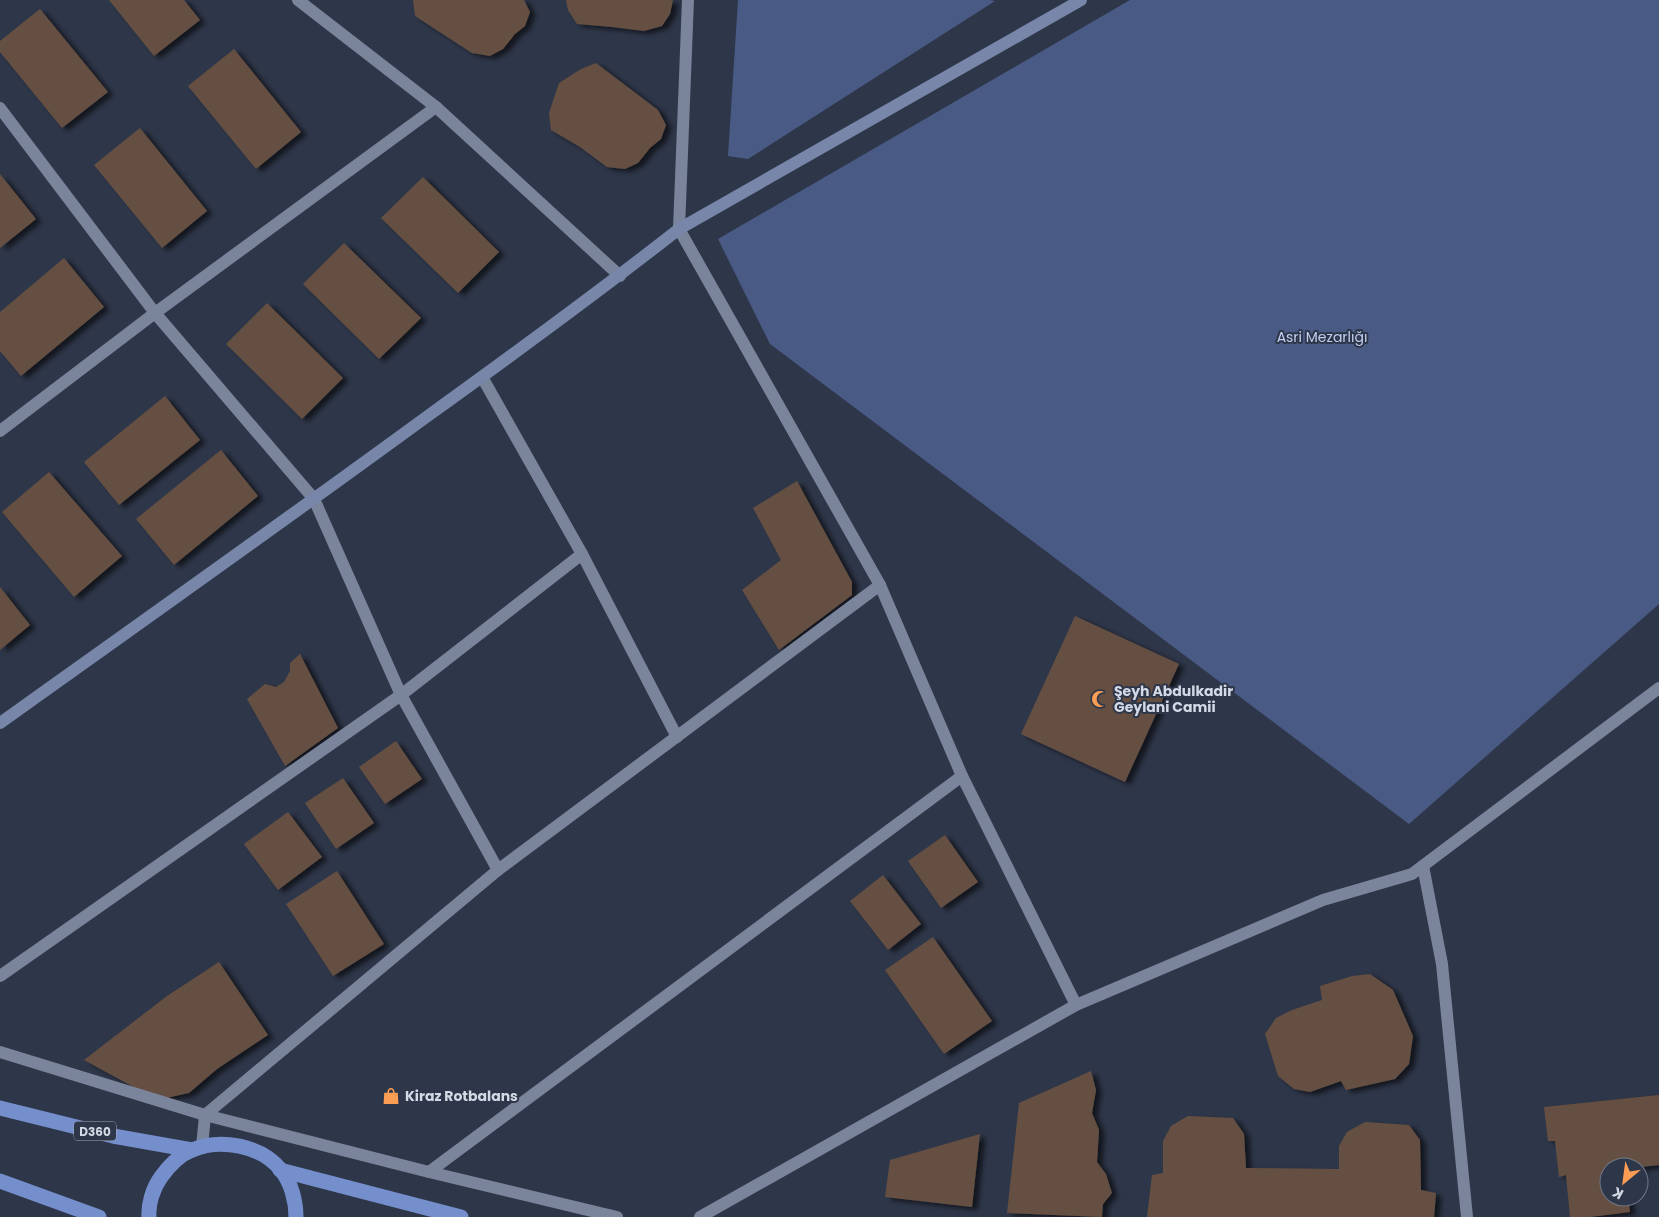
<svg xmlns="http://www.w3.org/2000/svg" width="1659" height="1217" font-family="Poppins,sans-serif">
<defs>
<filter id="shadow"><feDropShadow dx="5.5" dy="3" stdDeviation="2.5" flood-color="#0009"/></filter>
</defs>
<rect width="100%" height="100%" fill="#2e3649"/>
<g fill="#495b85">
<path d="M738,0H990L995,1L748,159L728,156Z"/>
<path d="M1130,0H1659V604L1409,824L770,344L718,239Z"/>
</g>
<g fill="#655042" filter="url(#shadow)">
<path d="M109,0H184L200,20L154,56Z"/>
<path d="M413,0H524L530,12L525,26L515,34L503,49L490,56L472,53L415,16Z"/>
<path d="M566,0H673L670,14L662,26L644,31L612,27L577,24L568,10Z"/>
<path d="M40,9L108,92L62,128L0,52V41Z"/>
<path d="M234,49L301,132L256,169L188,86Z"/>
<path d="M596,63L658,110L666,125L661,139L650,148L638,163L625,169L607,167L580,147L551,130L549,113L559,83L581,69Z"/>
<path d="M140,128L207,211L162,248L94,165Z"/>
<path d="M0,174L36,219L0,248Z"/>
<path d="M423,177L499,252L458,293L381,218Z"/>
<path d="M344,243L421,318L379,359L303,284Z"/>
<path d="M64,258L104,307L21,376L0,351V312Z"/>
<path d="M267,303L343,378L302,419L226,344Z"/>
<path d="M165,396L200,440L119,505L84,462Z"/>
<path d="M221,450L258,496L174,565L136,519Z"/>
<path d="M49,472L122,556L74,597L2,512Z"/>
<path d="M797,481L852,582V595L779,650L742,590L781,560L753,508Z"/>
<path d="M0,587L30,625L0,650Z"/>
<path d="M1075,616L1179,664L1125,782L1021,734Z"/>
<path d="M300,654L338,728L285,766L247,699L265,684L276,687L284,682L290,671V663Z"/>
<path d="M396,741L422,779L385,804L359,767Z"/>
<path d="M343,778L374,823L336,849L305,803Z"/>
<path d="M288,812L322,857L278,890L244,844Z"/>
<path d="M945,835L978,882L941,908L908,861Z"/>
<path d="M337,871L384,944L333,976L286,904Z"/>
<path d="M883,875L921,924L888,950L850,901Z"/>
<path d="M933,937L992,1021L944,1054L885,970Z"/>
<path d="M219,962L268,1035L217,1069L189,1093L166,1098L139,1090L84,1060L167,996Z"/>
<path d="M1370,974L1393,990L1413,1036L1409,1064L1395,1079L1346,1090L1341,1081L1310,1092L1294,1089L1278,1076L1265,1034L1276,1018L1292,1010L1322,1000L1320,986L1352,976Z"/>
<path d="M1091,1071L1096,1090L1092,1113L1099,1130L1097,1162L1106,1174L1112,1193L1103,1204L1102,1217L1007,1213L1019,1103Z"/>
<path d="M1659,1095V1165L1641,1167L1643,1171L1639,1172V1167H1609V1197H1628L1630,1212L1590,1217H1570L1566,1175L1559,1177L1555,1141H1548L1544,1107Z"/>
<path d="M1188,1116L1233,1118L1244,1134L1246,1168L1339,1169V1146L1347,1132L1365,1122L1409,1125L1420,1140L1421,1190L1436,1193L1434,1217H1147L1152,1175L1163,1173V1141L1171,1126Z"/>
<path d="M980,1134L972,1207L885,1197L890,1160Z"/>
</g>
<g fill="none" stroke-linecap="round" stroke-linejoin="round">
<g stroke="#7a849a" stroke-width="12">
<path d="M298,0L436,107L620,276"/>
<path d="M688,0L679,229L880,585"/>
<path d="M0,108L155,313L314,499L401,695L498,870"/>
<path d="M482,377L582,554L677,737"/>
<path d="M0,431L155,313L436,107"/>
<path d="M1423,866L1442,964L1467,1217"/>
<path d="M0,976L401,695L582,554"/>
<path d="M1076,1005L1323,900L1412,874L1659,688"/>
<path d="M0,1052L205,1115L429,1172L617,1217"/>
<path d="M202,1147L205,1115L498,870L880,585L962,776"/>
<path d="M429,1172L962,776L1076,1005L700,1217"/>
</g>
<path stroke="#7887a9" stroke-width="12" d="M0,723C142,622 284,521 425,418C511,356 596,294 679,229L1081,0"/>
<g stroke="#748fcb" stroke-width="15">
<path d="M0,1108L113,1136L192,1150"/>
<path d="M280,1170L461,1217"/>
<path d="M0,1181L99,1217"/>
<path d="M149,1217C148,1204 153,1188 161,1177C169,1166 179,1155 192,1150C220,1138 261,1145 281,1170C291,1182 296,1201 296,1217"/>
</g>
</g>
<defs>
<g id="mosque-bare" transform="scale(1.35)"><path d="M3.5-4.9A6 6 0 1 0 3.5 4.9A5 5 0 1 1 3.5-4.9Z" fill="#fc9d54" stroke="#2e3649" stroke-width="2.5" paint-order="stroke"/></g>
<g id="shop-bare" transform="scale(1.35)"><path d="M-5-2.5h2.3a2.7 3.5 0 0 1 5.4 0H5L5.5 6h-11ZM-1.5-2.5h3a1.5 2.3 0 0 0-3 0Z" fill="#fc9d54" stroke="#2e3649" stroke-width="2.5" paint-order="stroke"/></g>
</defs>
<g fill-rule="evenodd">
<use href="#mosque-bare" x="1100" y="699"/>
<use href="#shop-bare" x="391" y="1096"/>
</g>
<g text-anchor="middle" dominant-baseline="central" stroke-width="4" stroke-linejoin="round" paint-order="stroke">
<rect fill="#2e3649" stroke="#a2a8b6" stroke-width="1" x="74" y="1121.5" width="42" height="19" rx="4"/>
<g font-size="12" font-weight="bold" fill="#d3d9e5">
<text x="95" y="1131">D360</text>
</g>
<g font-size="14" fill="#c0cff1" stroke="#2e3649">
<text x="1322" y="337">Asri Mezarlığı</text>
</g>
<g font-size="14" font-weight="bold" fill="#d3d9e5" stroke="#2e3649" text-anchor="start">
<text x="1114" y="691">Şeyh Abdulkadir<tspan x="1114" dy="16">Geylani Camii</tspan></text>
<text x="405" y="1096">Kiraz Rotbalans</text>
</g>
</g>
<g transform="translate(1624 1182) rotate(209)"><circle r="24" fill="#2e3649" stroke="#707787"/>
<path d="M0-4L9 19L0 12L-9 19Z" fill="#fc9d54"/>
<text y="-8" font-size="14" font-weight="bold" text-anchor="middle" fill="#d3d9e5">K</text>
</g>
</svg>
